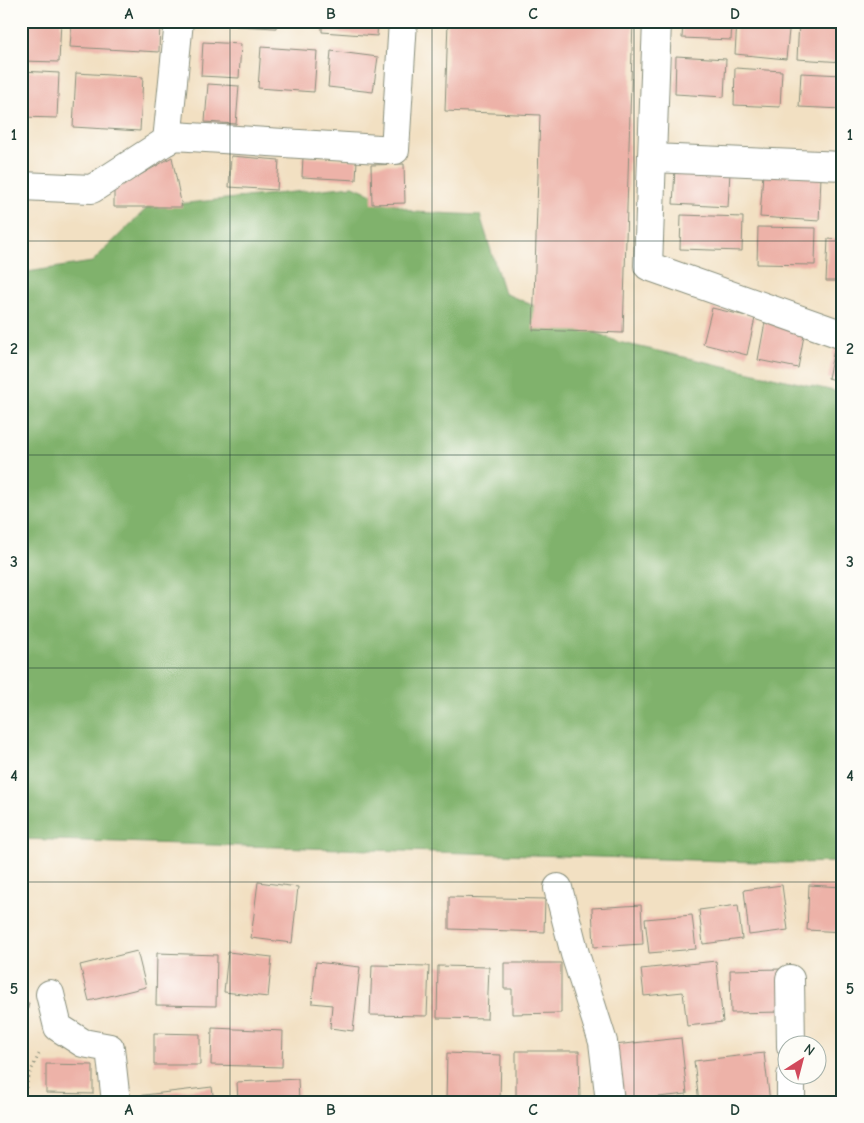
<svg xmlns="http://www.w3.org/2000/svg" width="864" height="1123" font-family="'Comic Neue',sans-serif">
<rect width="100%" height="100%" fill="#fdfcf7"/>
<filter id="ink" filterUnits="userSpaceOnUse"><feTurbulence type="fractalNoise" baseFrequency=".02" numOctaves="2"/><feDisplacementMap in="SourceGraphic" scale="10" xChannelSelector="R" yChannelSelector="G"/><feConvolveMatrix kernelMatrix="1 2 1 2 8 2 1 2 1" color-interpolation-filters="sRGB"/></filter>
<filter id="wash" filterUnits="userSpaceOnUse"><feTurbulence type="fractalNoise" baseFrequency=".0096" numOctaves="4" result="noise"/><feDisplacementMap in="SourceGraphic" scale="20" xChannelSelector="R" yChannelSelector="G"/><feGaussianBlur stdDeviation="1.12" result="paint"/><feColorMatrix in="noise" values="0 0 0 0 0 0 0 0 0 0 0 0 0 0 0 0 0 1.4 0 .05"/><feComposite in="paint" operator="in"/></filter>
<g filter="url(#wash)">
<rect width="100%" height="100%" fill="#f2e0c2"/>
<path fill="#80b26c" stroke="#507850" d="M353,186L414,212L480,215L504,293L618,342L843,393V862L787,863L21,839V273L92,262L148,207Z"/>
<g id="blocks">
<g fill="#edb2a8">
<path d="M21,21H61L59,62L21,61Z"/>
<path d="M72,21H160L159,52L70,47Z"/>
<path d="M237,21H277L276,28L236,26Z"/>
<path d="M322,21H378L377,36L322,32Z"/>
<path d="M448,21H633L623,333L533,330L540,115L445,111Z"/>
<path d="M683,21H732L731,40L682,38Z"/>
<path d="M737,21H790L786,59L735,54Z"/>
<path d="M799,21H843V62L797,59Z"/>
<path d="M203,42L241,44L239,78L201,76Z"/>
<path d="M261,47L317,51L314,92L258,88Z"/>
<path d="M331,51L378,57L373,92L328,87Z"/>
<path d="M676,56L726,59L724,97L675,94Z"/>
<path d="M735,68L782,71L780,107L734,105Z"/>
<path d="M21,71L59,73L57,118L21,117Z"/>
<path d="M76,73L143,77L140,131L73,127Z"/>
<path d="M801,73L843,75V109L799,107Z"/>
<path d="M208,84L239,86L236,124L205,122Z"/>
<path d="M231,156L279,160L277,190L229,187Z"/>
<path d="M172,157L182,207H114V190Z"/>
<path d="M303,157L357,160L356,180L302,177Z"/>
<path d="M404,164L405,203L372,204L371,165Z"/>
<path d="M675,169L730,172L728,207L673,204Z"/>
<path d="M763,173L821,177L819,221L760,217Z"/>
<path d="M841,198H843V224H840Z"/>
<path d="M681,215L743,217L742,251L680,249Z"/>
<path d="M758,227L816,228L815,265L757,264Z"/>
<path d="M828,239L843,240V281H826Z"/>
<path d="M712,308L755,318L747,355L703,344Z"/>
<path d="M765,322L805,330L798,368L758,360Z"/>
<path d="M835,345L843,347V382L828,378Z"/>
<path d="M258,882L298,887L292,943L251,938Z"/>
<path d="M782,885L788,930L749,935L744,890Z"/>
<path d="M809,885L843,887V932L807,930Z"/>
<path d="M449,897L545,899L544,932L449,929Z"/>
<path d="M641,905L643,944L594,947L592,908Z"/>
<path d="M738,905L742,939L703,944L699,910Z"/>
<path d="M692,915L696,949L649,953L645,919Z"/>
<path d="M137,951L146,987L89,1001L80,965Z"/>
<path d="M228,952L272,957L268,997L224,992Z"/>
<path d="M157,953L217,955L216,1006L156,1005Z"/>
<path d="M716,961L723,1022L687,1026L683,992L644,996L641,969Z"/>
<path d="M316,962L360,967L353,1031L330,1028L332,1005L312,1003Z"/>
<path d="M504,963H561V1013L512,1014V989H504Z"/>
<path d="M372,965L429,966L427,1016L370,1015Z"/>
<path d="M438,966L489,967L487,1019L437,1018Z"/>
<path d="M782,969L783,1012L731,1013L730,970Z"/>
<path d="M21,1001L29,1003L22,1035H21Z"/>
<path d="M212,1028L283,1031L282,1067L211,1065Z"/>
<path d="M154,1033L200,1034V1065H154Z"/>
<path d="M681,1038L687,1094L620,1101L614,1045Z"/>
<path d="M516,1051H579L580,1099H516Z"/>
<path d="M447,1053L501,1055L500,1102H446Z"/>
<path d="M764,1053L770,1102H699L694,1061Z"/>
<path d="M46,1064L93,1065V1094L46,1093Z"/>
<path d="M298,1079L299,1102H238L237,1082Z"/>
<path d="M212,1087L214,1102H136V1096Z"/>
</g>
</g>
</g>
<g filter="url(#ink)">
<use href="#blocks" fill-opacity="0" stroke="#888e7b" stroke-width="1"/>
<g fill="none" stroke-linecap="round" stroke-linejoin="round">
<g stroke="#888e7b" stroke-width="30">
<g id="minor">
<path d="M657,21L648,266L843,335"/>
<path d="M167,141L179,21"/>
<path d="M652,158L843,166"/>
<path d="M21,186L92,189L174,136L395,150L403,21"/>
<path d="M558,888L575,954L603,1042L610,1102"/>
<path d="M790,979L791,1046"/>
<path d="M50,994L58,1027L83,1043L110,1048L116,1102"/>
<path d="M791,1076V1102"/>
</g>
</g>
<path stroke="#888e7b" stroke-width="3" stroke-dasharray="1 4" stroke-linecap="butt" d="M22,1102L30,1073L40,1052"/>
<use href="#minor" stroke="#fff" stroke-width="28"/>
</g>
</g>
<path fill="none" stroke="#1f3d34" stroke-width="1" stroke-opacity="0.55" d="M230,21V1102M432,21V1102M634,21V1102M21,241H843M21,455H843M21,668H843M21,882H843"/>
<rect width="864" height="1123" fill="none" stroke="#fdfcf7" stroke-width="55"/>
<g transform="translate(802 1060) rotate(36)"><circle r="24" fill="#fdfcf7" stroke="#a4b0a9"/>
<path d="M0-4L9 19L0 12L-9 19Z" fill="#d1495b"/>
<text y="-8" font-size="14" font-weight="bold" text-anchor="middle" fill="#1f3d34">N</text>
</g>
<rect x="28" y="28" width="808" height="1068" fill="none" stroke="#1f3d34" stroke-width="2"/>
<g font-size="16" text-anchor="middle" font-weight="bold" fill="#1f3d34">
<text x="129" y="19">A</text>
<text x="331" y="19">B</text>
<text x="533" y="19">C</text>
<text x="735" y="19">D</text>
<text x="14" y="140">1</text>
<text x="850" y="140">1</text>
<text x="14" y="354">2</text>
<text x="850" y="354">2</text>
<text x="14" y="567">3</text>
<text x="850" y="567">3</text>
<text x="14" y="781">4</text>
<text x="850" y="781">4</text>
<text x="14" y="994">5</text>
<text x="850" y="994">5</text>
<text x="129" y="1115">A</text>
<text x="331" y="1115">B</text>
<text x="533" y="1115">C</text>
<text x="735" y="1115">D</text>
</g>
</svg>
